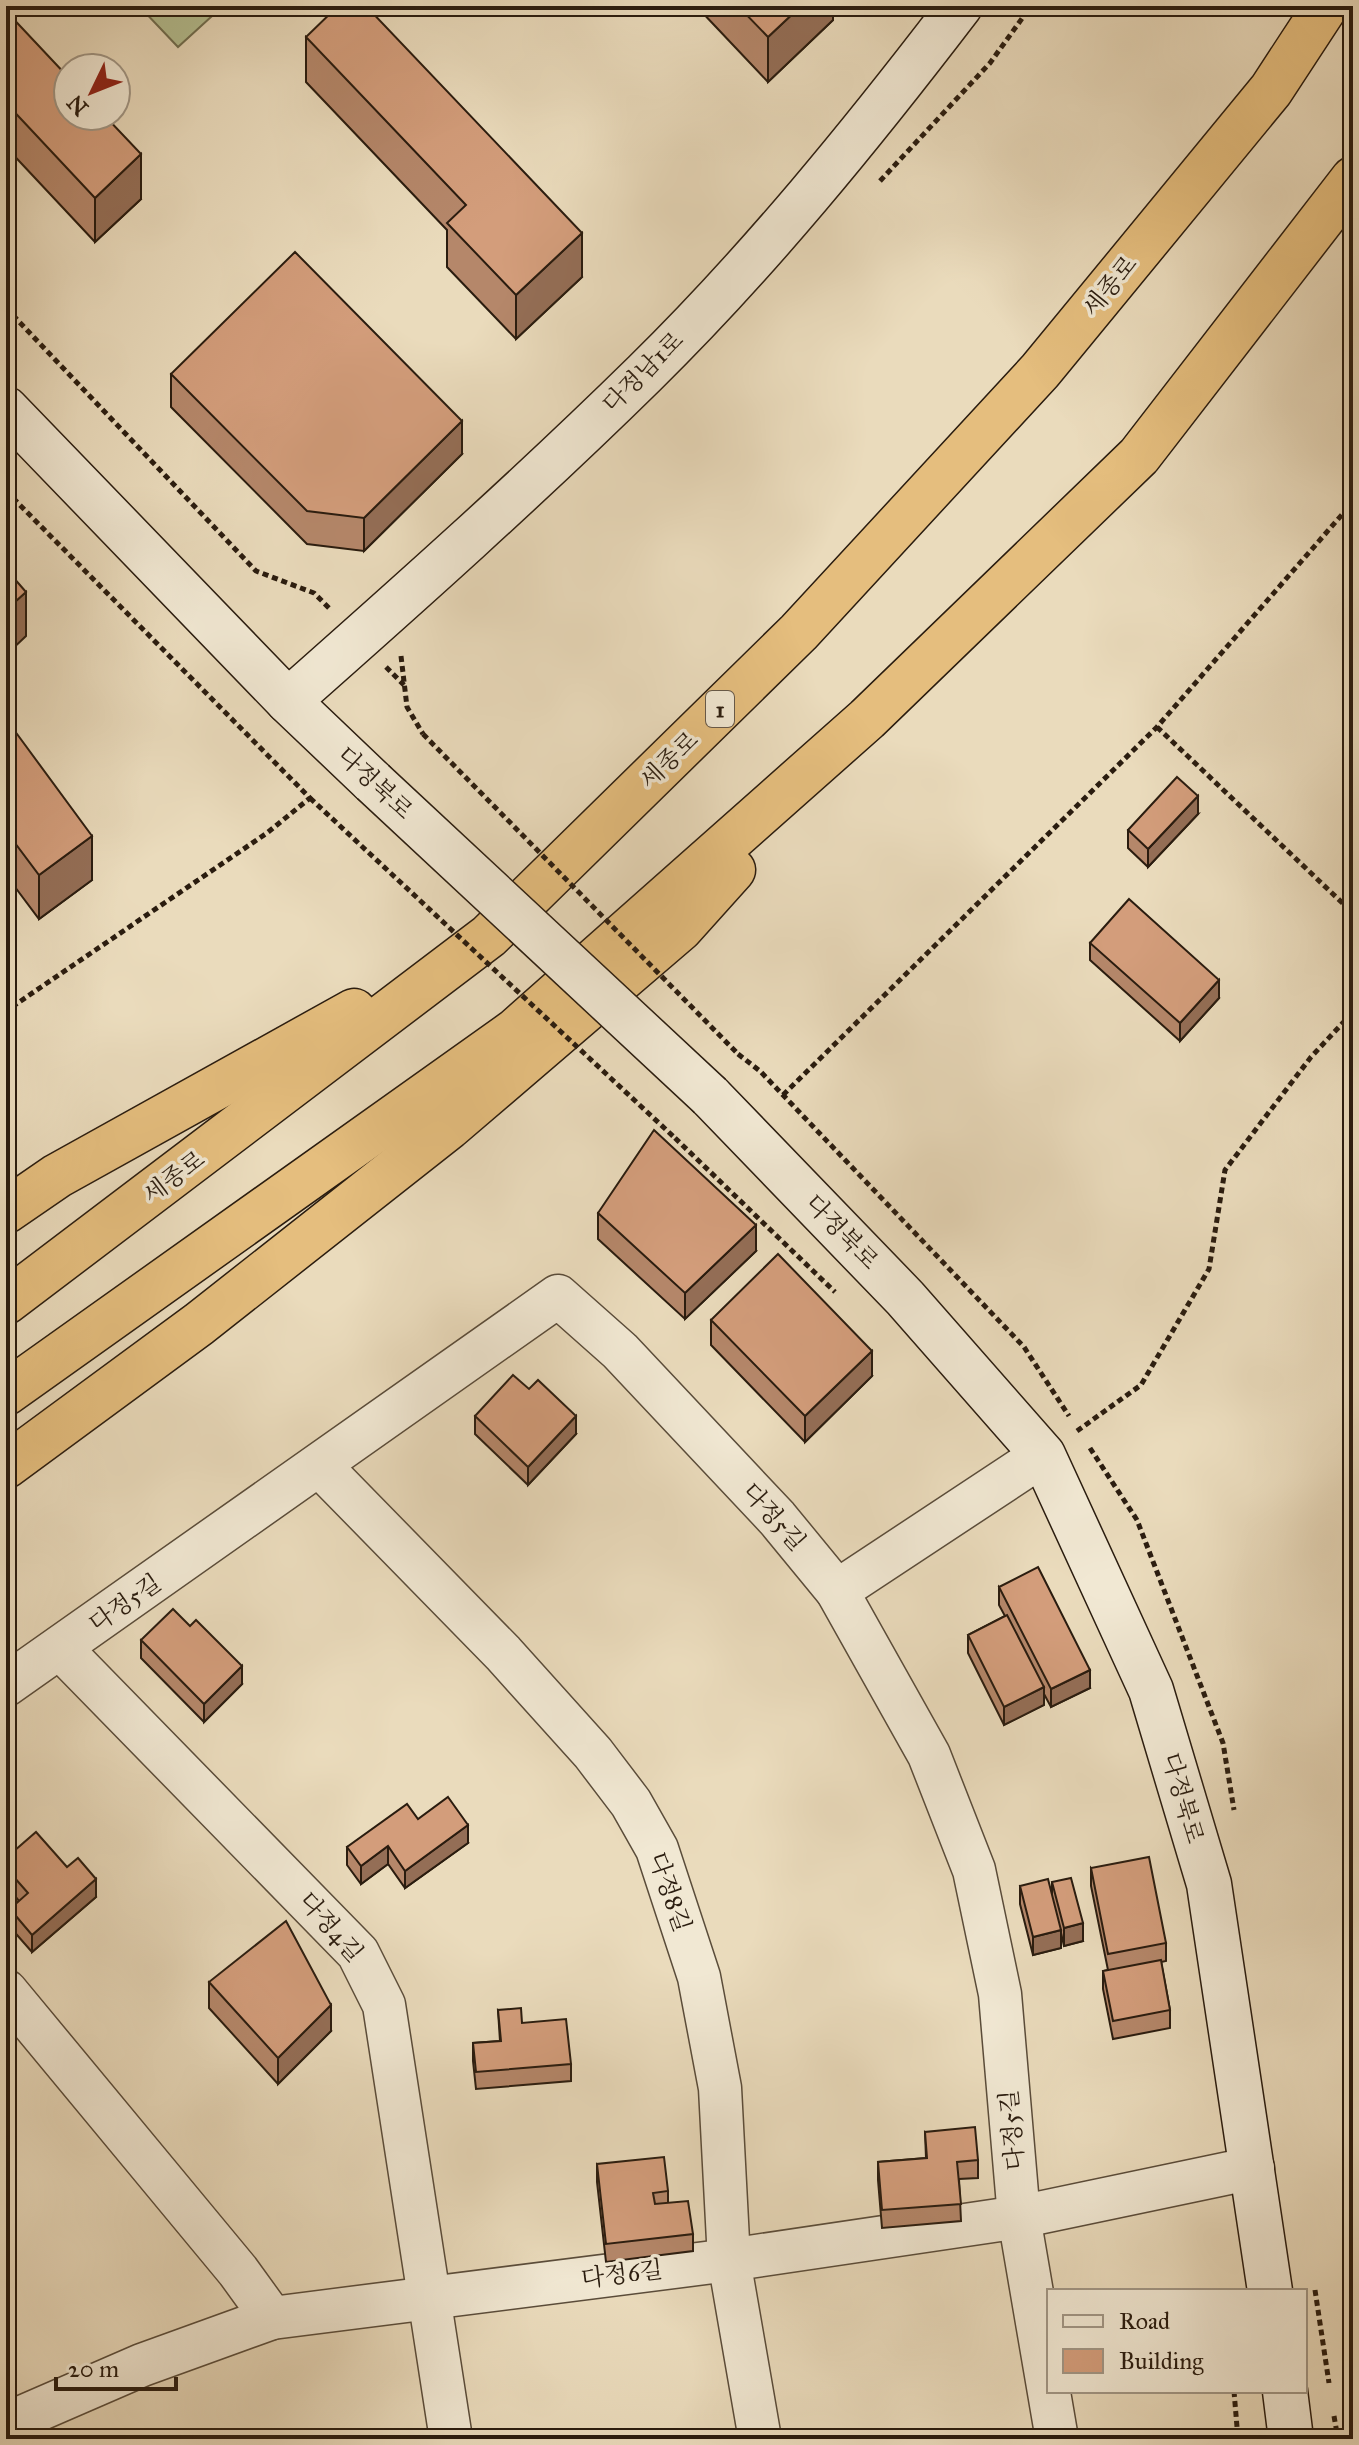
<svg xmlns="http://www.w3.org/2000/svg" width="1359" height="2445" font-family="'IM FELL Great Primer','Noto Serif KR',serif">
<rect width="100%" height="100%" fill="#eadbbc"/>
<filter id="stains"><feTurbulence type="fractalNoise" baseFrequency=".0025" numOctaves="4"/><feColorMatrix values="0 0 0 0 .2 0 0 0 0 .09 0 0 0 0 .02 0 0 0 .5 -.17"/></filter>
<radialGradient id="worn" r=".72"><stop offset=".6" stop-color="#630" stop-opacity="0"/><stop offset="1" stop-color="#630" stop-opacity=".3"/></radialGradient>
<path fill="#b5c092" stroke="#706e50" stroke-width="2" d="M139,6H223L178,47Z"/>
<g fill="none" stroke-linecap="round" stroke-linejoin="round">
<g stroke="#5a4c3a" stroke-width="45">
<g id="street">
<path d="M320,1466L503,1653L593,1753L631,1803L657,1849L699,1977L720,2088L729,2260L760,2439"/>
<path d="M837,1591L1043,1455"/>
<path d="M60,1648L358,1953L384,2005L451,2439"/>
<path d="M6,1685L558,1296L620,1351L777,1518L837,1591L929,1755L974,1870L1000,1994L1019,2217L1057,2439"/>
<path d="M6,1991L238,2271L272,2318"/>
<path d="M6,2424L142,2365L272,2318L729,2260L1019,2217L1253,2168"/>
</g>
</g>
<g stroke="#2a1c0f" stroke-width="47">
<g id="secondary">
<path d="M6,409L288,701L373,782"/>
<path d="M288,701C409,594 529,487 645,373C759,261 863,133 960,6"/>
<path d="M710,1096L905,1298L1043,1455L1151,1690L1209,1884L1270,2291"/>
<path d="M1285,2391L1291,2439"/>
</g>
</g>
<g stroke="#2a1c0f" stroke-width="47">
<g id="highway">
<path d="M6,1211L57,1176L354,1011"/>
<path d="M6,1302L489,936L799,632L1040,371L1271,90L1326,6"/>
<path d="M6,1393L515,1031L867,719L1139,456L1353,179"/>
<path d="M6,1466L199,1324L449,1127L680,929L733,870"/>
</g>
</g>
<g stroke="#2a1c0f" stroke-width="5" stroke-dasharray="6 4" stroke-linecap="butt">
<path d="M880,181L990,63L1031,6"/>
<path d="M6,308L256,571L314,593L329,608"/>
<path d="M6,491L310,798L267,833L6,1011"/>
<path d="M401,656L407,707L423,734"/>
<path d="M386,667L404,685"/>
<path d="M1157,727L1353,913"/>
<path d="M738,1054L760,1071L1024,1347L1069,1416"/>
<path d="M783,1095L1157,727L1353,502"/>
<path d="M675,1138L835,1292"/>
<path d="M1077,1431L1141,1385L1209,1269L1225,1170L1311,1057L1353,1012"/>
<path d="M1090,1448L1137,1520L1223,1743L1234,1810"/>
<path d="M1315,2290L1329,2383"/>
<path d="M1234,2391L1238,2439"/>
<path d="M1334,2416L1338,2439"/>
</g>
<use href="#street" stroke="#f1e8d3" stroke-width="42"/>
<use href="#secondary" stroke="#f1e8d3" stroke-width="44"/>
<use href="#highway" stroke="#e5be7e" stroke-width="44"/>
<g stroke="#2a1c0f" stroke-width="47" stroke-linecap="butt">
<path id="secondary-bridge" d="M373,782L710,1096"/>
</g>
<g stroke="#2a1c0f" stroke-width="5" stroke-dasharray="6 4" stroke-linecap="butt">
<path d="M423,734L738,1054"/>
<path d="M310,798L675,1138"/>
</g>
<use href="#secondary-bridge" stroke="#f1e8d3" stroke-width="44"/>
</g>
<g fill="#b5876a" stroke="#2a1c0f" stroke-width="2">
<path d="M699,6H833V20L768,82L699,9Z"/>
<path d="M6,11L141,199L95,242L6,147Z"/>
<path d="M306,37L582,277L516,339L447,267V230L306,82Z"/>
<path d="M171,374L462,454L364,551L307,544L171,407Z"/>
<path d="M6,719L92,880L39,919L6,875Z"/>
<path d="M1198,814L1148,867L1128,848V830Z"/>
<path d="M1090,943L1219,998L1180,1041L1090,960Z"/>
<path d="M598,1213L756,1251L685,1319L598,1239Z"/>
<path d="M711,1320L872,1376L805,1442L711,1345Z"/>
<path d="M475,1416L576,1434L528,1485L475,1434Z"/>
<path d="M999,1587L1090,1688L1051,1707L1044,1694V1705L1004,1725L968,1653V1635L1005,1616L999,1605Z"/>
<path d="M141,1640L242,1684L204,1722L141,1658Z"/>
<path d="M418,1819L468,1843L405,1888L388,1864L361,1884L347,1865V1847Z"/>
<path d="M6,1858L67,1867L96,1897L32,1952L10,1927V1909L19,1901L6,1885Z"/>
<path d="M1091,1868L1166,1943V1961L1161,1962L1170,2010V2028L1113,2039L1103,1989V1971L1108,1970L1091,1886Z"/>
<path d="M1052,1882L1083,1941L1064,1946L1061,1933V1948L1033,1955L1020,1904V1886L1052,1896Z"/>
<path d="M209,1982L331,2031L278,2084L209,2008Z"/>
<path d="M498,2010L522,2023L571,2064V2081L476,2089L473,2061V2043L500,2041Z"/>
<path d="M925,2132L978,2160V2178L959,2179L961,2221L882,2228L878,2180V2162L926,2158Z"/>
<path d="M597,2164L668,2191V2203L693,2234V2251L606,2262L597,2182Z"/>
</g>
<g fill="#946e56" stroke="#2a1c0f" stroke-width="2">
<path d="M801,6H833V20L768,82V37Z"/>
<path d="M141,154V199L95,242V198Z"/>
<path d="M582,233V277L516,339V295Z"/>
<path d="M462,421V454L364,551V518Z"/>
<path d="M26,592V636L6,655V610Z"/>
<path d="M1198,796V814L1148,867V849Z"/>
<path d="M92,836V880L39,919V875Z"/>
<path d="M1219,980V998L1180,1041V1023Z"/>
<path d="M756,1225V1251L685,1319V1293Z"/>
<path d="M872,1351V1376L805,1442V1416Z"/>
<path d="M576,1416V1434L528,1485V1467Z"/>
<path d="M242,1666V1684L204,1722V1704Z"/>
<path d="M1090,1670V1688L1051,1707V1689Z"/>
<path d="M1044,1687V1705L1004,1725V1707Z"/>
<path d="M468,1825V1843L405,1888V1871Z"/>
<path d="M388,1846V1864L361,1884V1866Z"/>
<path d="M96,1879V1897L32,1952V1935Z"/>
<path d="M1083,1923V1941L1064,1946V1928Z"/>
<path d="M1061,1930V1948L1033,1955V1937Z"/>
<path d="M331,2005V2031L278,2084V2058Z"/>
</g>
<g fill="#d39d7b" stroke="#2a1c0f" stroke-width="2">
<path d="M338,6H366L582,233L516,295L447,223L466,205L306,37Z"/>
<path d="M738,6H801L768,37Z"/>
<path d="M6,11L68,77V116H105L141,154L95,198L6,103Z"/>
<path d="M295,252L462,421L364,518L307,511L171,374Z"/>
<path d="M6,569L26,592L6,610Z"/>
<path d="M6,719L92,836L39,875L6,831Z"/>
<path d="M1177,777L1198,796L1148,849L1128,830Z"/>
<path d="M1129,899L1219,980L1180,1023L1090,943Z"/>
<path d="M654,1130L756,1225L685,1293L598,1213Z"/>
<path d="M778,1254L872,1351L805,1416L711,1320Z"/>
<path d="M513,1375L529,1389L538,1380L576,1416L528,1467L475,1416Z"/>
<path d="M1038,1567L1090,1670L1051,1689L999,1587Z"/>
<path d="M173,1609L190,1626L196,1620L242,1666L204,1704L141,1640Z"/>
<path d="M1007,1615L1044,1687L1004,1707L968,1635Z"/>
<path d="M448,1797L468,1825L405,1871L388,1846L361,1866L347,1847L407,1804L418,1819Z"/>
<path d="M36,1832L67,1867L78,1858L96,1879L32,1935L10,1909L28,1893L6,1868V1858Z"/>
<path d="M1149,1857L1166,1943L1108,1954L1091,1868Z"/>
<path d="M1071,1878L1083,1923L1064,1928L1052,1882Z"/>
<path d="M1048,1879L1061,1930L1033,1937L1020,1886Z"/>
<path d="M286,1921L331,2005L278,2058L209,1982Z"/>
<path d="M1161,1960L1170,2010L1113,2021L1103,1971Z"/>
<path d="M521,2008L522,2023L566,2019L571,2064L476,2072L473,2043L501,2041L498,2010Z"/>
<path d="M975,2127L978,2160L957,2162L961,2204L882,2210L878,2162L927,2158L925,2132Z"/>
<path d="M664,2157L668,2191L653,2193L655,2204L688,2201L693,2234L606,2244L597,2164Z"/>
</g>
<g text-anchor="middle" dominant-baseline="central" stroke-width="7" stroke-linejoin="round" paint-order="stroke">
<rect fill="#f1e8d3" stroke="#66594a" stroke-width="2" x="706" y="691" width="28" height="36" rx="6"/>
<g font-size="22" font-weight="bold" fill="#2a1c0f">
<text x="720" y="709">1</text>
</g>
<g font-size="24" fill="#2a1c0f" stroke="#f1e8d3">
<text transform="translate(1110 286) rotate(-51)">세종로</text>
<text transform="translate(643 372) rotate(-45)">다정남1로</text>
<text transform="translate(669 760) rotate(-44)">세종로</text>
<text transform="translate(375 783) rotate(43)">다정북로</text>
<text transform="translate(174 1177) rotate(-37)">세종로</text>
<text transform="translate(842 1232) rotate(46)">다정북로</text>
<text transform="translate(774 1517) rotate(48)">다정5길</text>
<text transform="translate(125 1603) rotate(-35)">다정5길</text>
<text transform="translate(1183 1798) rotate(74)">다정북로</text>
<text transform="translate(670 1892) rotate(71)">다정8길</text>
<text transform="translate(331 1927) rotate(49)">다정4길</text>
<text transform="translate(1012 2130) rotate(-95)">다정5길</text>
<text transform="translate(622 2274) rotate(-7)">다정6길</text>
</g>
</g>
<rect width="1359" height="2445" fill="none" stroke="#eadbbc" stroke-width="32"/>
<rect x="8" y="8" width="1343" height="2429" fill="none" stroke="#2a1c0f" stroke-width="4"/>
<rect x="16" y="16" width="1327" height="2413" fill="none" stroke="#2a1c0f" stroke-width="2"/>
<rect x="1047" y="2289" width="260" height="104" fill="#f1e8d3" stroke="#a19685" stroke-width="2"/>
<rect x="1063" y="2315" width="40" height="12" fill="#f1e8d3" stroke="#a19685" stroke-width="2"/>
<text x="1119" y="2329" font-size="24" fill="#2a1c0f">Road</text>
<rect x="1063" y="2349" width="40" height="24" fill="#d39d7b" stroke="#a19685" stroke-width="2"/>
<text x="1119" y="2369" font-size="24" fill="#2a1c0f">Building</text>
<g transform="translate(92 92) rotate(227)"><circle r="38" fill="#f1e8d3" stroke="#a19685" stroke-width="2"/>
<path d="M0-6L14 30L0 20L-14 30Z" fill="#8f2418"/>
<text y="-12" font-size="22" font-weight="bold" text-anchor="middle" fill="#2a1c0f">N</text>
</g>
<path d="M56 2377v12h120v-12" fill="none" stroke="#2a1c0f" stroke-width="4"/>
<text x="68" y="2377" font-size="24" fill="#2a1c0f" stroke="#f1e8d3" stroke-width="6" paint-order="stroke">20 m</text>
<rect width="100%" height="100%" filter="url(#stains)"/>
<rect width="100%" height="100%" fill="url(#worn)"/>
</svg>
